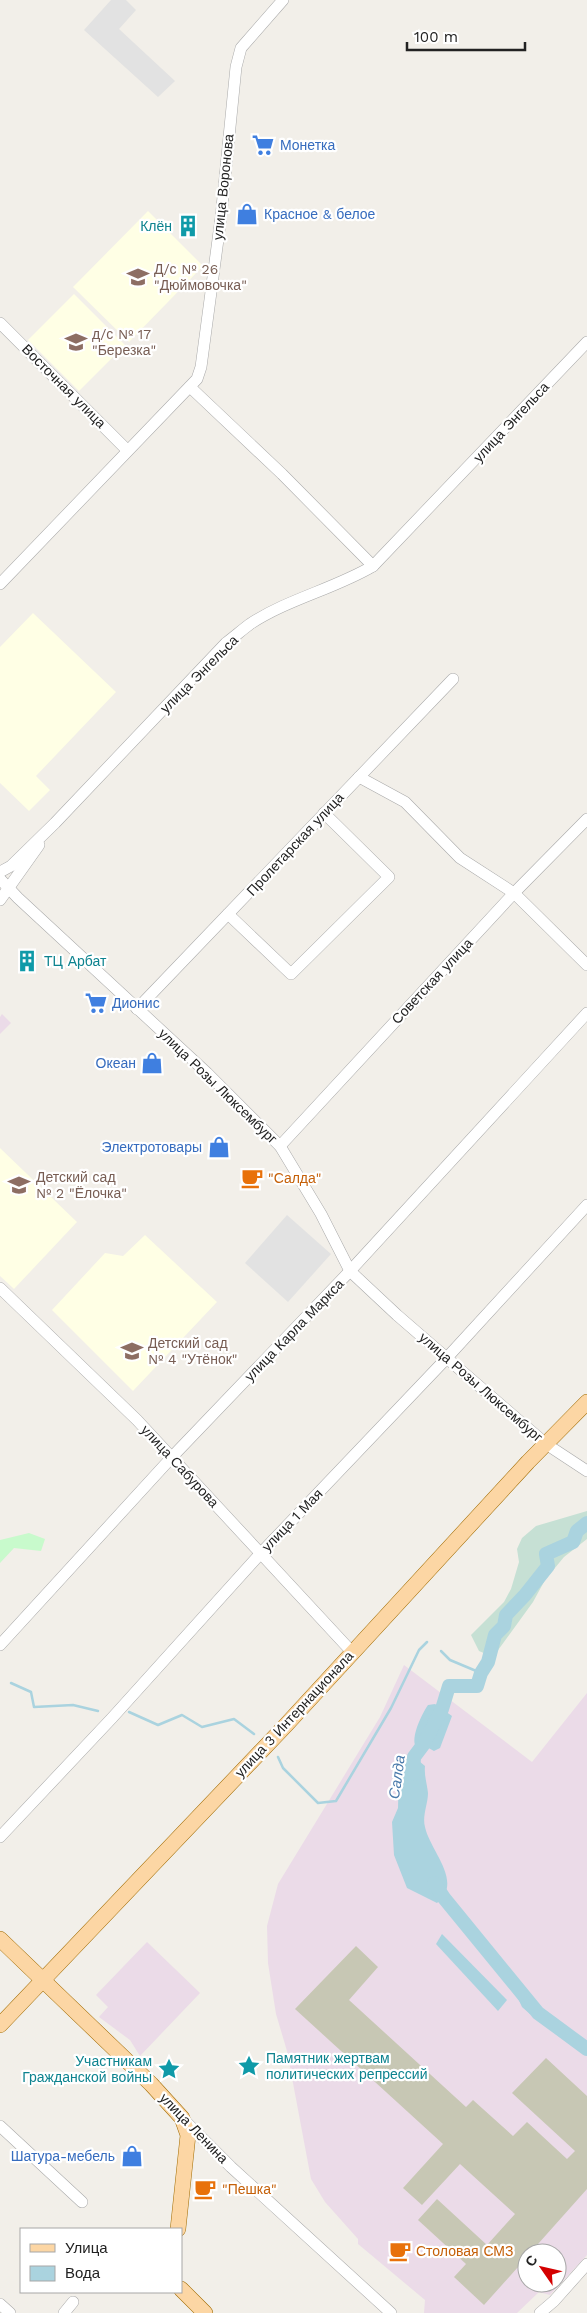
<svg xmlns="http://www.w3.org/2000/svg" width="587" height="2313" font-family="'Work Sans',sans-serif">
<rect width="100%" height="100%" fill="#f2efe9"/>
<g fill="#ebdbe8" fill-rule="evenodd">
<path d="M2,1014L11,1023L0,1034V1017Z"/>
<path d="M404,1665L532,1762L587,1693V2255L550,2295L539,2292L517,2313H424L425,2300L358,2244V2239L325,2202L311,2179L287,2051L276,2014L268,1963L267,1926L278,1884L380,1717ZM527,2253H557V2283H527Z"/>
<path d="M147,1942L200,1993L140,2056L130,2040L99,2017L108,2007L96,1995Z"/>
</g>
<g fill="#ffffe5">
<path d="M148,211L203,266L129,342L73,287Z"/>
<path d="M74,294L125,345L79,391L28,340Z"/>
<path d="M33,613L116,692L36,776L50,790L29,811L0,783V647Z"/>
<path d="M0,1148L77,1222L14,1289L0,1276Z"/>
<path d="M145,1235L217,1302L133,1391L52,1310L105,1253L123,1256Z"/>
</g>
<path fill="#c7c7b4" d="M356,1946L378,1967L349,2000L466,2107L473,2100L513,2136L527,2122L567,2159L575,2151L512,2093L546,2058L587,2096V2189L530,2253H527V2257L484,2305L454,2277L466,2264L418,2220L437,2199L487,2245L515,2214L460,2164L422,2205L403,2188L443,2144L295,2009Z"/>
<path fill="#c6e0d4" d="M587,1511V1539L564,1557L545,1580L533,1602L493,1657L479,1651L471,1635L504,1602L511,1589L519,1562L517,1549L522,1538L536,1526Z"/>
<path fill="#c8facc" d="M29,1533L45,1539L41,1551L14,1548L0,1563V1540Z"/>
<g fill="#e2e2e2">
<path d="M111,0H126L136,10L119,29L175,81L158,97L84,30Z"/>
<path d="M287,1215L331,1254L288,1302L245,1263Z"/>
</g>
<g fill="#aad3df">
<path d="M435,1704L452,1716L440,1748L434,1751L423,1745H415C412,1734 422,1714 428,1705Z"/>
<path d="M414,1757L425,1766C424,1776 427,1783 428,1793C428,1804 422,1816 425,1827C430,1851 464,1882 437,1903L407,1888L394,1855L392,1822L398,1808L399,1768L404,1760Z"/>
<path d="M442,1934L507,2000L498,2011L436,1944Z"/>
<path d="M508,1977L516,1980L537,2005L539,2010L538,2013L530,2014L522,2007Z"/>
</g>
<g fill="none" stroke-linecap="round" stroke-linejoin="round">
<g stroke="#aad3df" stroke-width="2.5">
<path d="M441,1651L450,1660L481,1673"/>
<path d="M11,1683L31,1692L34,1707L73,1705L98,1711"/>
<path d="M129,1712L158,1725L182,1715L202,1727L234,1719L254,1734"/>
<path d="M278,1757L283,1768L318,1803L336,1801L391,1708L419,1650L427,1642"/>
</g>
<g stroke="#aad3df" stroke-width="14">
<path d="M413,1774L414,1757L423,1745L442,1709L449,1686H477L481,1673L488,1662L495,1635L504,1626L506,1615L525,1595L548,1566L546,1554L573,1542L577,1531L587,1523"/>
<path d="M434,1883L444,1898L538,2013L587,2049"/>
</g>
<g stroke="#a9a9a9" stroke-width="12">
<g id="minor">
<path d="M0,323L127,450"/>
<path d="M190,387L282,474L373,566"/>
<path d="M0,584L197,379L201,367L221,217L236,67L241,48L283,0"/>
<path d="M359,777L405,802L460,858L514,893L587,965"/>
<path d="M0,872L11,866L55,823L226,643C234,637 242,630 250,624C288,599 334,589 373,566L587,342"/>
<path d="M0,879L18,898L207,1073L280,1146L321,1214L350,1271L397,1315L546,1444L587,1471"/>
<path d="M0,900L39,845"/>
<path d="M228,914L291,974L389,877L324,813"/>
<path d="M137,1009L453,679"/>
<path d="M280,1146L514,893L587,819"/>
<path d="M0,1288L137,1420L352,1652"/>
<path d="M0,1645L172,1457L350,1271L587,1013"/>
<path d="M0,1837L112,1718L261,1553L443,1362L587,1205"/>
<path d="M184,2120L231,2167L391,2313"/>
<path d="M0,2126L82,2202"/>
<path d="M0,2304L10,2313"/>
<path d="M64,2313L73,2302"/>
<path d="M540,2313L554,2301L587,2264"/>
</g>
</g>
<g stroke="#a06b00" stroke-width="16">
<g id="major">
<path d="M0,1939L151,2084L182,2118L188,2135L178,2229"/>
<path d="M0,2025L286,1725L528,1462L587,1402"/>
<path d="M181,2289L205,2313"/>
</g>
</g>
<use href="#minor" stroke="#fff" stroke-width="11"/>
<use href="#major" stroke="#fcd6a4" stroke-width="15"/>
</g>
<defs>
<g id="supermarket-bare" transform="scale(1.725)"><path d="M-6-5.5h2.5l.6 2H6L4.5 2H-2.5L-4.4-4H-6ZM-1.5 3.2a1.3 1.3 0 1 0 .1 0ZM3 3.2a1.3 1.3 0 1 0 .1 0Z" fill="#3f7fe0" stroke="#fff" stroke-width="2.5" paint-order="stroke"/></g>
<g id="shop-bare" transform="scale(1.725)"><path d="M-5-2.5h2.3a2.7 3.5 0 0 1 5.4 0H5L5.5 6h-11ZM-1.5-2.5h3a1.5 2.3 0 0 0-3 0Z" fill="#3f7fe0" stroke="#fff" stroke-width="2.5" paint-order="stroke"/></g>
<g id="building-bare" transform="scale(1.725)"><path d="M-4-6H4V6H1V3H-1V6H-4ZM-2.5-4.3h1.7v1.8h-1.7ZM.8-4.3h1.7v1.8H.8ZM-2.5-1h1.7V.8h-1.7ZM.8-1h1.7V.8H.8Z" fill="#0f9aa8" stroke="#fff" stroke-width="2.5" paint-order="stroke"/></g>
<g id="school-bare" transform="scale(1.725)"><path d="M0-5L7-2L0 1L-7-2ZM-4 1L0 2.5L4 1V4Q0 6-4 4Z" fill="#8d6e63" stroke="#fff" stroke-width="2.5" paint-order="stroke"/></g>
<g id="cafe-bare" transform="scale(1.725)"><path d="M-5.5-4.5H6V0H3Q3 3.5 0 3.5H-2.5Q-5.5 3.5-5.5 0ZM3-3.2v2h1.7v-2ZM-6 4.5H4V6H-6Z" fill="#e8710a" stroke="#fff" stroke-width="2.5" paint-order="stroke"/></g>
<g id="sight-bare" transform="scale(1.725)"><path d="M0-6L1.8-2.2L6-1.7L2.9 1.2L3.7 5.4L0 3.3L-3.7 5.4L-2.9 1.2L-6-1.7L-1.8-2.2Z" fill="#0f9aa8" stroke="#fff" stroke-width="2.5" paint-order="stroke"/></g>
</defs>
<g fill-rule="evenodd">
<use href="#supermarket-bare" x="263" y="145"/>
<use href="#shop-bare" x="247" y="214"/>
<use href="#building-bare" x="188" y="226"/>
<use href="#school-bare" x="138" y="277"/>
<use href="#school-bare" x="76" y="342"/>
<use href="#building-bare" x="27" y="961"/>
<use href="#supermarket-bare" x="96" y="1003"/>
<use href="#shop-bare" x="152" y="1063"/>
<use href="#shop-bare" x="219" y="1147"/>
<use href="#cafe-bare" x="252" y="1178"/>
<use href="#school-bare" x="19" y="1185"/>
<use href="#school-bare" x="132" y="1351"/>
<use href="#sight-bare" x="249" y="2066"/>
<use href="#sight-bare" x="169" y="2069"/>
<use href="#shop-bare" x="132" y="2156"/>
<use href="#cafe-bare" x="205" y="2189"/>
<use href="#cafe-bare" x="400" y="2251"/>
</g>
<g text-anchor="middle" dominant-baseline="central" stroke-width="4.5" stroke-linejoin="round" paint-order="stroke">
<g font-size="14" fill="#366cbe" stroke="#fff" text-anchor="start">
<text x="280" y="145">Монетка</text>
<text x="264" y="214">Красное &amp; белое</text>
<text x="112" y="1003">Дионис</text>
<text x="136" y="1063" text-anchor="end">Океан</text>
<text x="202" y="1147" text-anchor="end">Электротовары</text>
<text x="115" y="2156" text-anchor="end">Шатура-мебель</text>
</g>
<g font-size="14" fill="#222" stroke="#fff">
<text transform="translate(223 187) rotate(-84)">улица Воронова</text>
<text transform="translate(64 386) rotate(45)">Восточная улица</text>
<text transform="translate(511 422) rotate(-47)">улица Энгельса</text>
<text transform="translate(199 674) rotate(-45)">улица Энгельса</text>
<text transform="translate(295 844) rotate(-47)">Пролетарская улица</text>
<text transform="translate(432 981) rotate(-47)">Советская улица</text>
<text transform="translate(218 1086) rotate(44)">улица Розы Люксембург</text>
<text transform="translate(294 1330) rotate(-46)">улица Карла Маркса</text>
<text transform="translate(481 1387) rotate(41)">улица Розы Люксембург</text>
<text transform="translate(180 1466) rotate(47)">улица Сабурова</text>
<text transform="translate(292 1520) rotate(-46)">улица 1 Мая</text>
<text transform="translate(294 1714) rotate(-47)">улица 3 Интернационала</text>
<text transform="translate(194 2128) rotate(46)">улица Ленина</text>
</g>
<g font-size="14" fill="#0d838f" stroke="#fff" text-anchor="end">
<text x="172" y="226">Клён</text>
<text x="44" y="961" text-anchor="start">ТЦ Арбат</text>
<text x="266" y="2058" text-anchor="start">Памятник жертвам<tspan x="266" dy="16">политических репрессий</tspan></text>
<text x="152" y="2061">Участникам<tspan x="152" dy="16">Гражданской войны</tspan></text>
</g>
<g font-size="14" fill="#785e54" stroke="#fff" text-anchor="start">
<text x="154" y="269">Д/с № 26<tspan x="154" dy="16">"Дюймовочка"</tspan></text>
<text x="92" y="334">д/с № 17<tspan x="92" dy="16">"Березка"</tspan></text>
<text x="36" y="1177">Детский сад<tspan x="36" dy="16">№ 2 "Ёлочка"</tspan></text>
<text x="148" y="1343">Детский сад<tspan x="148" dy="16">№ 4 "Утёнок"</tspan></text>
</g>
<g font-size="14" fill="#c56008" stroke="#fff" text-anchor="start">
<text x="268" y="1178">"Салда"</text>
<text x="222" y="2189">"Пешка"</text>
<text x="416" y="2251">Столовая СМЗ</text>
</g>
<g font-size="15" font-style="italic" fill="#4a7aab" stroke="#fff">
<text transform="translate(397 1777) rotate(-82)">Салда</text>
</g>
</g>
<rect x="20" y="2228" width="162" height="65" fill="#ffffff" stroke="#a7a7a7"/>
<rect x="30" y="2244" width="25" height="8" fill="#fcd6a4" stroke="#a7a7a7"/>
<text x="65" y="2253" font-size="15" fill="#222222">Улица</text>
<rect x="30" y="2266" width="25" height="15" fill="#aad3df" stroke="#a7a7a7"/>
<text x="65" y="2278" font-size="15" fill="#222222">Вода</text>
<g transform="translate(542 2268) rotate(304)"><circle r="24" fill="#ffffff" stroke="#a7a7a7"/>
<path d="M0-4L9 19L0 12L-9 19Z" fill="#d40000"/>
<text y="-8" font-size="14" font-weight="bold" text-anchor="middle" fill="#222222">С</text>
</g>
<path d="M407 42v8h118v-8" fill="none" stroke="#222222" stroke-width="2.5"/>
<text x="414" y="42" font-size="15" fill="#222222" stroke="#ffffff" stroke-width="4" paint-order="stroke">100 m</text>
</svg>
